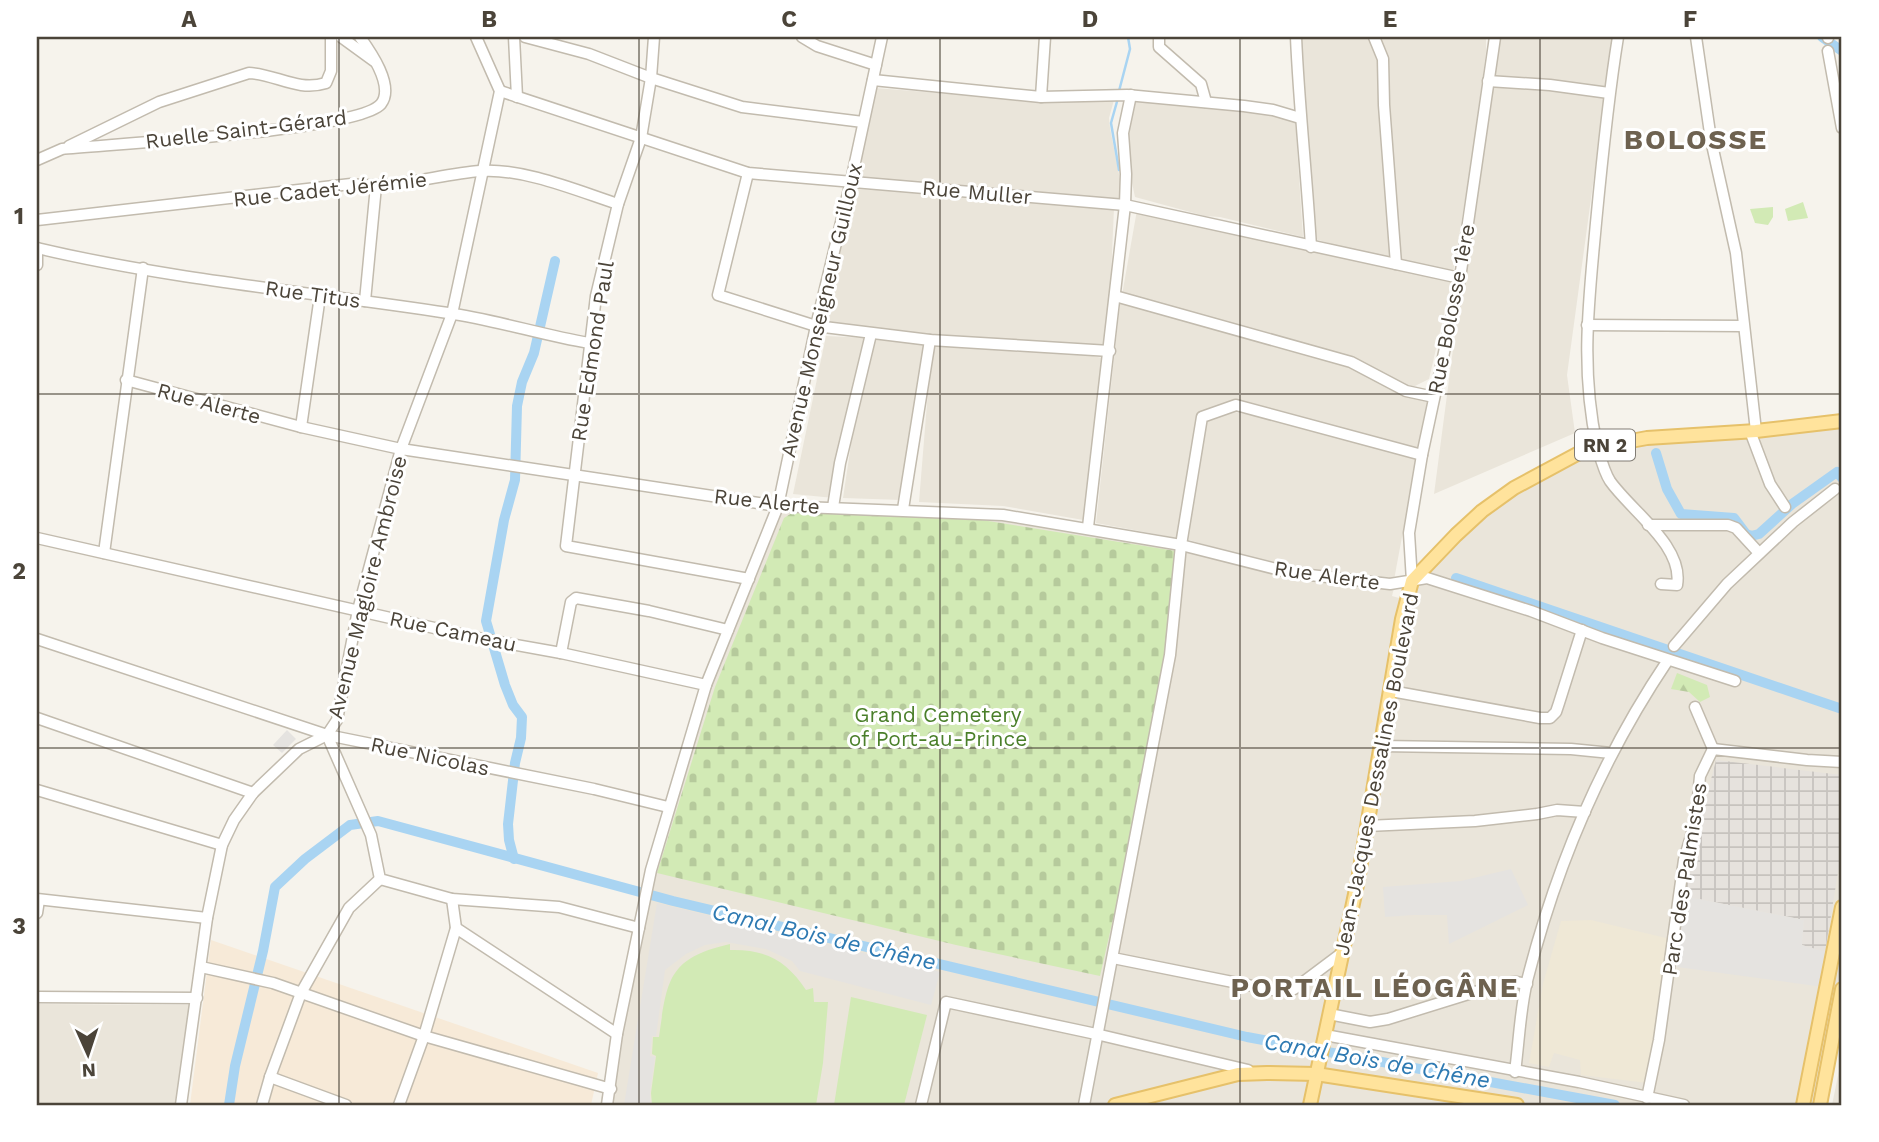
<svg xmlns="http://www.w3.org/2000/svg" width="1879" height="1142" font-family="'Work Sans',sans-serif">
<defs>
<pattern id="industrial-grid" width="8" height="8" patternUnits="userSpaceOnUse" patternTransform="scale(1.75)"><rect width="8" height="8" fill="#e6e2dd"/><path d="M0 4h8M4 0v8" fill="none" stroke="#c7c3be"/></pattern>
<pattern id="forest-firs" width="22" height="20" patternUnits="userSpaceOnUse" patternTransform="scale(1.75)"><rect width="22" height="20" fill="#d2eab5"/><path d="M5 1l3.5 6h-7zM16 11l3.5 6h-7z" fill="#b6ca9c"/></pattern>
<pattern id="cemetery-stones" width="16" height="16" patternUnits="userSpaceOnUse" patternTransform="scale(1.75)"><rect width="16" height="16" fill="#d2eab5"/><path d="M2 7V4a2 2 0 0 1 4 0v3zM10 15v-3a2 2 0 0 1 4 0v3z" fill="#b6ca9c"/></pattern>
</defs>
<rect width="100%" height="100%" fill="#f6f3ec"/>
<g fill="#eae5da">
<path d="M1299,37H1372L1379,59L1391,261L1315,239L1305,127Z"/>
<path d="M1379,37H1486V52L1472,157L1453,273L1397,261L1385,58Z"/>
<path d="M1497,37H1613L1567,375L1575,433L1434,494L1486,98Z"/>
<path d="M875,88L1041,101L1114,100L1109,118L1110,128L1124,200H1104L854,178Z"/>
<path d="M1124,99L1295,117L1303,237L1220,217L1205,216L1135,197L1121,131Z"/>
<path d="M849,189L934,191L1114,208L1108,346L1014,341L823,324Z"/>
<path d="M1137,210L1452,280L1429,379L1407,390L1295,341L1122,295Z"/>
<path d="M1129,303L1350,367L1406,396L1428,402L1418,451L1244,405L1202,415L1177,538L1096,523L1120,304Z"/>
<path d="M826,336L869,338L870,336L927,342L902,500L843,498L858,397L834,498L793,494Z"/>
<path d="M932,342L1064,350L1107,359L1089,521L1003,506L919,502Z"/>
<path d="M1234,412L1275,419L1417,456L1394,580L1286,568L1186,539L1205,423L1212,417Z"/>
<path d="M1842,421V993L1821,1105H600L644,902L706,686L778,506L833,507L1088,527L1313,576L1394,588L1392,596L1406,600L1456,535L1579,453Z"/>
<path d="M37,1004L189,1005L176,1105H37Z"/>
<path d="M1842,1056V1105H1832Z"/>
</g>
<path fill="#f7ead8" d="M211,940L598,1073L591,1105H190Z"/>
<path fill="url(#industrial-grid)" d="M1716,760L1842,775V848L1825,952L1802,945L1804,920L1684,896L1685,881Z"/>
<path fill="#efe8d6" d="M1591,920L1670,939L1648,1083L1581,1075L1580,1060L1554,1053L1549,1067L1529,1063L1543,984L1561,921Z"/>
<path fill="url(#forest-firs)" d="M1677,673L1707,685L1710,697L1700,702L1689,692L1671,689Z"/>
<path fill="url(#cemetery-stones)" d="M795,511L982,520L1176,551L1169,639L1152,749L1100,976L956,945L657,873L715,687L784,518Z"/>
<g fill="#d2eab5">
<path d="M1803,202L1808,218L1788,221L1785,209Z"/>
<path d="M1773,207V217L1768,225L1755,223L1750,209Z"/>
<path d="M730,944V950C766,949 787,961 806,990L813,988L814,1002H828L823,1063L816,1105H652L651,1093L656,1056L652,1054L653,1037H659C667,980 668,958 730,944Z"/>
<path d="M851,997L927,1015L904,1105H834Z"/>
</g>
<g fill="#e5e3e0">
<path d="M287,730L296,739L282,753L273,745Z"/>
<path d="M1511,869L1528,905L1449,944L1447,915H1413L1385,917L1383,887L1461,881Z"/>
<path d="M1684,896L1804,920L1802,945L1825,952L1823,987L1677,967Z"/>
<path d="M657,903L940,972L931,1005L800,971L792,961L766,949L726,942L705,945L686,954L665,970L656,1036H652L650,1056L655,1057L650,1092V1105H624Z"/>
</g>
<g fill="none" stroke-linecap="round" stroke-linejoin="round">
<g stroke="#a9d4f2" stroke-width="2.5">
<path d="M1119,91L1130,49L1128,37"/>
<path d="M1118,98L1111,123L1119,170"/>
</g>
<g stroke="#a9d4f2" stroke-width="10">
<path d="M1822,37L1842,51"/>
<path d="M1656,453L1667,489L1681,514L1734,518L1746,534L1751,536L1759,534L1792,504L1837,472L1842,478"/>
<path d="M1456,578L1842,709"/>
<path d="M514,859L509,840L508,824L515,763L521,738L522,717L513,705L505,685L486,621L504,520L515,480L517,406L522,382L534,353L555,261"/>
<path d="M229,1105L235,1066L263,951L275,887L305,859L350,825L378,821L673,901L1247,1037L1615,1105"/>
</g>
<g stroke="#c2bbae" stroke-width="13">
<g id="minor">
<path d="M341,37L374,61"/>
<path d="M514,37L517,97"/>
<path d="M525,37L589,54L651,78L742,107L863,122"/>
<path d="M654,37L651,78L641,138L618,204L596,296L566,546L749,579"/>
<path d="M802,37L817,46L876,65"/>
<path d="M1159,37V47L1201,84L1206,102"/>
<path d="M1296,37C1299,107 1307,177 1311,247"/>
<path d="M1374,37L1383,59L1384,105L1396,264"/>
<path d="M1618,37C1608,98 1602,160 1596,223C1589,300 1580,368 1597,446C1600,456 1604,472 1610,481C1631,511 1684,546 1677,585L1661,584"/>
<path d="M1696,37L1711,140L1736,253L1756,431"/>
<path d="M1828,37V38"/>
<path d="M1828,51L1842,128"/>
<path d="M873,80L1041,97L1127,95L1244,106L1273,110L1300,118"/>
<path d="M1488,81L1550,85L1609,93"/>
<path d="M500,91L748,173L1125,205L1460,278"/>
<path d="M1041,97L1045,37"/>
<path d="M69,146L159,102L249,73C276,74 297,92 326,83L331,71V37"/>
<path d="M37,160L62,149C111,144 358,131 381,104C395,86 370,51 360,37"/>
<path d="M748,173L718,295L816,326L930,340L1110,351"/>
<path d="M37,220L351,184C395,190 438,174 481,171C524,168 578,191 618,204"/>
<path d="M37,248C172,280 311,292 448,313C496,320 542,335 589,343"/>
<path d="M37,265V248"/>
<path d="M1115,296L1351,362L1406,391L1434,397"/>
<path d="M365,301L376,186"/>
<path d="M1587,325L1743,326"/>
<path d="M126,380L301,427L401,449L778,506L1003,515L1181,545L1292,573L1390,584L1427,578L1531,611L1602,638L1735,681"/>
<path d="M301,427L320,296"/>
<path d="M1750,431L1770,484L1785,507"/>
<path d="M833,507L840,463L871,334"/>
<path d="M903,509L930,340"/>
<path d="M1648,525H1728L1736,528L1759,553"/>
<path d="M1088,527L1125,205L1126,174L1123,133L1131,95"/>
<path d="M37,538L483,639L561,653L706,685"/>
<path d="M104,553L143,268"/>
<path d="M1412,581L1409,533L1422,455L1460,278L1495,37"/>
<path d="M37,639L327,735L594,789L668,807"/>
<path d="M1674,646L1727,584L1793,522L1835,489"/>
<path d="M561,653L571,602L576,598L649,611L728,630"/>
<path d="M1391,691L1540,718H1550L1556,712L1559,703L1582,630"/>
<path d="M1695,707L1713,749"/>
<path d="M37,718L253,793"/>
<path d="M327,735L371,835L380,879L452,899L559,907L639,928"/>
<path d="M1381,746L1571,749L1611,753"/>
<path d="M37,790L222,845"/>
<path d="M1367,826L1475,821L1537,814L1557,810L1585,812"/>
<path d="M37,899L207,918"/>
<path d="M452,899L456,928L617,1034"/>
<path d="M37,913L39,900"/>
<path d="M1113,958L1278,991L1294,989L1342,953"/>
<path d="M201,967L273,983L424,1036L611,1089"/>
<path d="M37,997L197,998"/>
<path d="M1329,1014L1370,1022L1388,1019L1504,983L1516,982L1527,984"/>
<path d="M1325,1035L1579,1082L1684,1105"/>
<path d="M1515,1072C1519,1042 1520,1010 1527,981C1556,866 1602,758 1668,660"/>
<path d="M270,1077L346,1105"/>
<path d="M1647,1098L1659,1040L1684,860L1696,819L1700,776L1713,749L1807,760L1842,762"/>
<path d="M181,1105L207,918L222,845L234,820L253,793L299,749L327,735L337,720L358,610L401,449L452,314L500,91L476,37"/>
<path d="M262,1105L270,1077L301,993L349,908L380,879"/>
<path d="M399,1105L424,1036L456,928"/>
<path d="M607,1105L617,1034L651,870L706,685L778,506L816,326L851,181L882,37"/>
<path d="M921,1105L946,1002L1096,1034L1248,1070"/>
<path d="M1084,1105L1170,655L1181,545L1202,417L1236,405L1422,455"/>
</g>
</g>
<g stroke="#e6c16a" stroke-width="16">
<g id="major">
<path d="M1115,1105L1238,1074L1267,1073L1316,1074L1517,1105"/>
<path d="M1310,1105L1358,880L1402,619L1412,581L1456,535L1482,511L1514,488L1579,453L1598,447L1647,438L1756,431L1842,421"/>
<path d="M1803,1105L1842,907"/>
<path d="M1820,1105L1842,989"/>
</g>
</g>
<use href="#minor" stroke="#fff" stroke-width="10"/>
<use href="#major" stroke="#ffe39c" stroke-width="12"/>
</g>
<path fill="none" stroke="#4b4439" stroke-width="2" stroke-opacity="0.55" d="M339,37V1105M639,37V1105M940,37V1105M1240,37V1105M1540,37V1105M37,394H1842M37,748H1842"/>
<g text-anchor="middle" dominant-baseline="central" stroke-width="6" stroke-linejoin="round" paint-order="stroke">
<rect fill="#fff" stroke="#817c74" stroke-width="2" x="1575" y="429.5" width="60" height="31" rx="5"/>
<g font-size="19" font-weight="bold" fill="#4b4439">
<text x="1605" y="445">RN 2</text>
</g>
<g font-size="21" fill="#4b4439" stroke="#fff">
<text transform="translate(246 129) rotate(-7)">Ruelle Saint-Gérard</text>
<text transform="translate(330 189) rotate(-6)">Rue Cadet Jérémie</text>
<text transform="translate(977 192) rotate(5)">Rue Muller</text>
<text transform="translate(313 294) rotate(8)">Rue Titus</text>
<text transform="translate(1451 309) rotate(-79)">Rue Bolosse 1ère</text>
<text transform="translate(821 310) rotate(-77)">Avenue Monseigneur Guilloux</text>
<text transform="translate(592 351) rotate(-81)">Rue Edmond Paul</text>
<text transform="translate(209 403) rotate(15)">Rue Alerte</text>
<text transform="translate(767 501) rotate(6)">Rue Alerte</text>
<text transform="translate(1327 575) rotate(8)">Rue Alerte</text>
<text transform="translate(367 587) rotate(-76)">Avenue Magloire Ambroise</text>
<text transform="translate(453 631) rotate(12)">Rue Cameau</text>
<text transform="translate(430 756) rotate(12)">Rue Nicolas</text>
<text transform="translate(1376 774) rotate(-79)">Jean-Jacques Dessalines Boulevard</text>
<text transform="translate(1684 879) rotate(-81)">Parc des Palmistes</text>
</g>
<g font-size="21" fill="#4a7f2a" stroke="#fff">
<text x="938" y="714">Grand Cemetery<tspan x="938" dy="24">of Port-au-Prince</tspan></text>
</g>
<g font-size="23" font-style="italic" fill="#2e7ab2" stroke="#fff">
<text transform="translate(824 937) rotate(13)">Canal Bois de Chêne</text>
<text transform="translate(1377 1061) rotate(10)">Canal Bois de Chêne</text>
</g>
<g font-size="28" font-weight="bold" letter-spacing="2" fill="#6e6250" stroke="#fff">
<text x="1696" y="139">BOLOSSE</text>
<text x="1375" y="987">PORTAIL LÉOGÂNE</text>
</g>
</g>
<rect width="1879" height="1142" fill="none" stroke="#ffffff" stroke-width="77"/>
<g transform="translate(88 1054) rotate(177)" stroke="#ffffff" stroke-width="5" paint-order="stroke">
<path d="M0-5L12 26L0 18L-12 26Z" fill="#4b4439"/>
<text y="-10" font-size="19" font-weight="bold" text-anchor="middle" fill="#4b4439">N</text>
</g>
<rect x="38" y="38" width="1802" height="1066" fill="none" stroke="#4b4439" stroke-width="2.5"/>
<g font-size="23" text-anchor="middle" font-weight="bold" fill="#4b4439">
<text x="189" y="27">A</text>
<text x="489" y="27">B</text>
<text x="789" y="27">C</text>
<text x="1090" y="27">D</text>
<text x="1390" y="27">E</text>
<text x="1690" y="27">F</text>
<text x="19" y="224">1</text>
<text x="19" y="579">2</text>
<text x="19" y="934">3</text>
</g>
</svg>
